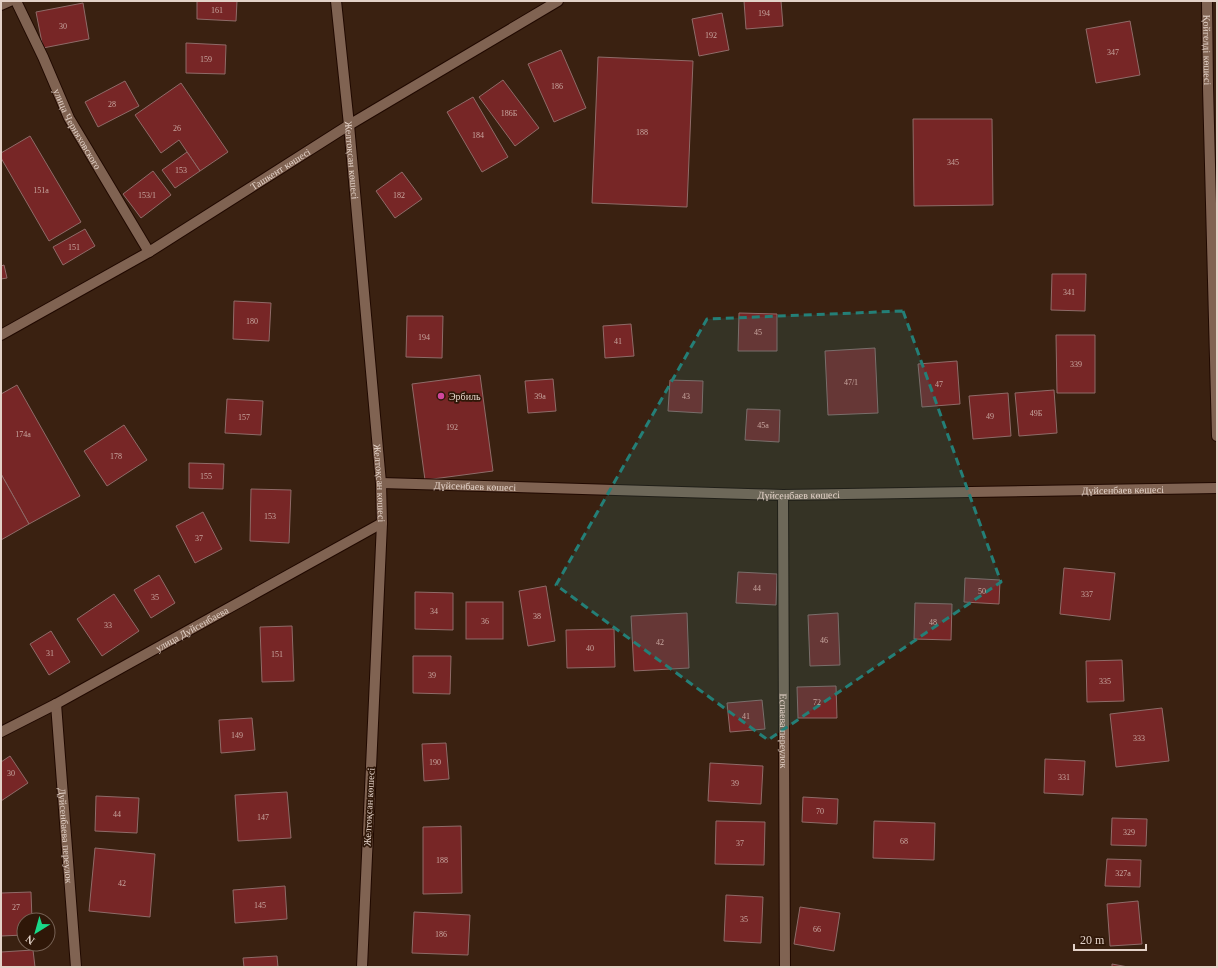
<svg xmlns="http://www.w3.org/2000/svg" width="1218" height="968" font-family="'Times New Roman',serif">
<rect width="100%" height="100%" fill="#3a2111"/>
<g fill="#772626" stroke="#8f6b68">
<path d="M197,1H237L236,21L197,19Z"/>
<path d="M744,1H781L783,26L746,29Z"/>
<path d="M83,3L89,39L43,48L36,12Z"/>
<path d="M722,13L729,50L699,56L692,19Z"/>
<path d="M1130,21L1140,75L1096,83L1086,29Z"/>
<path d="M186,43L226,45L225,74L186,73Z"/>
<path d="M561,50L586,108L554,122L528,64Z"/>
<path d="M598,57L693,61L687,207L592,203Z"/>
<path d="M503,80L539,128L515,146L479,97Z"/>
<path d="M125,81L139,106L98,127L85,102Z"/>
<path d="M181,83L228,152L200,171L179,140L161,153L135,115Z"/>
<path d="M473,97L508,157L482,172L447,112Z"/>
<path d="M913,119H992L993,205L914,206Z"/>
<path d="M30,136L81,222L49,241L1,158V153Z"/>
<path d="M187,152L200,171L175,188L162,170Z"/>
<path d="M153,171L171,195L141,218L123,194Z"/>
<path d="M402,172L422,199L395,218L376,191Z"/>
<path d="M85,229L95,246L63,265L53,247Z"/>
<path d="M4,265L7,278L1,279V266Z"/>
<path d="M1052,274H1086L1085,311L1051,310Z"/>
<path d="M234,301L271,303L269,341L233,339Z"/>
<path d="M739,313L777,314V351H738Z"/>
<path d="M407,316H443L442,358L406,357Z"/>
<path d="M631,324L634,356L605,358L603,326Z"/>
<path d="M1056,335H1095V393H1057Z"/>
<path d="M875,348L878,413L828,415L825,351Z"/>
<path d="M957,361L960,404L922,407L918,364Z"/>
<path d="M480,375L493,471L425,480L412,384Z"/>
<path d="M553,379L556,411L528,413L525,381Z"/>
<path d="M670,380L703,381L702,413L668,411Z"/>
<path d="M17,385L80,496L29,524L1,474V394Z"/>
<path d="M1054,390L1057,433L1019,436L1015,393Z"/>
<path d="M1008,393L1011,436L973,439L969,396Z"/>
<path d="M227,399L263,401L261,435L225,433Z"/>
<path d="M747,409L780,410L779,442L745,440Z"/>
<path d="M124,425L147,460L107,486L84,451Z"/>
<path d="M189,463L224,464L223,489L189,488Z"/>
<path d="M1,474L29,524L1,540Z"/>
<path d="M251,489L291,490L289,543L250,541Z"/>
<path d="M203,512L222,549L195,563L176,526Z"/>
<path d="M1064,568L1115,573L1110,620L1060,614Z"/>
<path d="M738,572L777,574L776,605L736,603Z"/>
<path d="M159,575L175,603L151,618L134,590Z"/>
<path d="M965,578L1000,580L999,604L964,602Z"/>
<path d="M546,586L555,641L528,646L519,591Z"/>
<path d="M415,592L453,593V630L415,629Z"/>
<path d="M114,594L139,631L102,656L77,619Z"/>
<rect x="466" y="602" width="37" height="37"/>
<path d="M915,603L952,604L951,640L914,639Z"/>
<path d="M687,613L689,668L634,671L631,616Z"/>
<path d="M838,613L840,665L810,666L808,615Z"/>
<path d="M292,626L294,681L262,682L260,627Z"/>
<path d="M614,629L615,667L567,668L566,630Z"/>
<path d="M51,631L70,662L49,675L30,644Z"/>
<path d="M413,656H451L450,694L413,693Z"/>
<path d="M1122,660L1124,701L1087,702L1086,661Z"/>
<path d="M836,686L837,718H798L797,687Z"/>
<path d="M762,700L765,729L730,732L727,703Z"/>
<path d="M1162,708L1169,761L1116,767L1110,714Z"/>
<path d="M252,718L255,750L221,753L219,720Z"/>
<path d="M446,743L449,779L424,781L422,744Z"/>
<path d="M10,756L28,783L1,801V762Z"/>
<path d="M1045,759L1085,761L1083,795L1044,793Z"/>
<path d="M710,763L763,766L761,804L708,801Z"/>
<path d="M287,792L291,838L238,841L235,795Z"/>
<path d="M96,796L139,798L137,833L95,831Z"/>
<path d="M803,797L838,799L837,824L802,822Z"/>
<path d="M1112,818L1147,819L1146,846L1111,845Z"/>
<path d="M716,821L765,822L764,865L715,864Z"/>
<path d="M874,821L935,823L934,860L873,858Z"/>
<path d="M461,826L462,893L423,894V827Z"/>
<path d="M95,848L155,854L150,917L89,911Z"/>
<path d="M1107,859L1141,860L1140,887L1105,886Z"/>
<path d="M285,886L287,919L235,923L233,890Z"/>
<path d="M31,892L32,920H24V935L1,936V893Z"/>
<path d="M726,895L763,897L761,943L724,941Z"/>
<path d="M1138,901L1142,944L1110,946L1107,904Z"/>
<path d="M800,907L840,913L834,951L794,944Z"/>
<path d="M414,912L470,915L468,955L412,953Z"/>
<path d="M33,950L35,967H1V952Z"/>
<path d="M277,956L278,967H244L243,958Z"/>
<path d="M1112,964L1128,967H1112Z"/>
</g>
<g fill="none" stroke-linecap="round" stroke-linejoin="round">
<g stroke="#200900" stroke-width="12">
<g id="street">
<path id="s1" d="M16,1L43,57L69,118L149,252"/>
<path id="s2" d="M336,1L349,125L381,483L382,523L362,967"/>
<path id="s3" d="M1207,1L1208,87L1217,436"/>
<path d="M1,5L10,1"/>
<path id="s4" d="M381,483L783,495L1217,488"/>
<path id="s5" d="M783,495L785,967"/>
<path id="s6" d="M56,704L76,967"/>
<path id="s7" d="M1,732L56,704L382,523"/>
</g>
</g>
<g stroke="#200900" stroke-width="12">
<g id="secondary">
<path id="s8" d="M1,335L149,252L349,125L558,1"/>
</g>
</g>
<use href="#street" stroke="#806352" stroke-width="10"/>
<use href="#secondary" stroke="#806352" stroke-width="10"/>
</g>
<path fill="#247f77" fill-opacity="0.2" stroke="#247f77" stroke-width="3" stroke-dasharray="8 5" stroke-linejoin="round" d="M903,311L1001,582L768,740L556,585L707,319Z"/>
<circle fill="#d1479c" stroke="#2f1708" stroke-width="1.5" cx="441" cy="396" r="4"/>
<g text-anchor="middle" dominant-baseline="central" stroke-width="3.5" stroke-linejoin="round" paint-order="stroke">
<g font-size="8" fill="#c8a7a0">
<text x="217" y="10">161</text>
<text x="764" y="13">194</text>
<text x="63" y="26">30</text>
<text x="711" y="35">192</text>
<text x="1113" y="52">347</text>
<text x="206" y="59">159</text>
<text x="557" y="86">186</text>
<text x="112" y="104">28</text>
<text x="509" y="113">186Б</text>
<text x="177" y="128">26</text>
<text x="642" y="132">188</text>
<text x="478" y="135">184</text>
<text x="953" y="162">345</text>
<text x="181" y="170">153</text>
<text x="41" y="190">151а</text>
<text x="147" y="195">153/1</text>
<text x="399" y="195">182</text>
<text x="74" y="247">151</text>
<text x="1069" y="292">341</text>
<text x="252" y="321">180</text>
<text x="758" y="332">45</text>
<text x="424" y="337">194</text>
<text x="618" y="341">41</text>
<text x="1076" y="364">339</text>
<text x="851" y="382">47/1</text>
<text x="939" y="384">47</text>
<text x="540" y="396">39а</text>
<text x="686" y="396">43</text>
<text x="1036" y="413">49Б</text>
<text x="990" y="416">49</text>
<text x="244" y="417">157</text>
<text x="763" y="425">45а</text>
<text x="452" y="427">192</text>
<text x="23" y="434">174а</text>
<text x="116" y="456">178</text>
<text x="206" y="476">155</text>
<text x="270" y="516">153</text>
<text x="199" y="538">37</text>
<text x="757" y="588">44</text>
<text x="982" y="591">50</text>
<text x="1087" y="594">337</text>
<text x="155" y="597">35</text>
<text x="434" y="611">34</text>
<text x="537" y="616">38</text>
<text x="485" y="621">36</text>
<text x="933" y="622">48</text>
<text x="108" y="625">33</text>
<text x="824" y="640">46</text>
<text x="660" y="642">42</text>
<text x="590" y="648">40</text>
<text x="50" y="653">31</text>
<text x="277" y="654">151</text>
<text x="432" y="675">39</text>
<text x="1105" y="681">335</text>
<text x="817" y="702">72</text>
<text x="746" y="716">41</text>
<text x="237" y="735">149</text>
<text x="1139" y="738">333</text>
<text x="435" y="762">190</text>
<text x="11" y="773">30</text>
<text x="1064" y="777">331</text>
<text x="735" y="783">39</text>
<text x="820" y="811">70</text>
<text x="117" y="814">44</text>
<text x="263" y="817">147</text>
<text x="1129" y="832">329</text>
<text x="904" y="841">68</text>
<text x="740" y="843">37</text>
<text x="442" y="860">188</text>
<text x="1123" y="873">327а</text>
<text x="122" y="883">42</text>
<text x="260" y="905">145</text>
<text x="16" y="907">27</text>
<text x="744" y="919">35</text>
<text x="817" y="929">66</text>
<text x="441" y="934">186</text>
</g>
<g font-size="10" fill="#e3d2c8" stroke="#2f1708">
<text stroke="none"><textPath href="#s3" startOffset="49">Қойгелді көшесі</textPath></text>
<text stroke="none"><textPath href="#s1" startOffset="142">улица Черняховского</textPath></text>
<text stroke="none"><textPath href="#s2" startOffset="160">Желтоқсан көшесі</textPath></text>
<text stroke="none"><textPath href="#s8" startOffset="325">Ташкент көшесі</textPath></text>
<text stroke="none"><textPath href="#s2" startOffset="484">Желтоқсан көшесі</textPath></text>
<text stroke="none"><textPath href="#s4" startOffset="94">Дүйсенбаев көшесі</textPath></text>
<text stroke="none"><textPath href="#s4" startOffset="742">Дүйсенбаев көшесі</textPath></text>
<text stroke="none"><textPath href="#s4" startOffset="418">Дүйсенбаев көшесі</textPath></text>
<text stroke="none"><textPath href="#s7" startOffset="217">улица Дуйсенбаева</textPath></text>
<text stroke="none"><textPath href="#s5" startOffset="236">Еспаева переулок</textPath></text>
<text transform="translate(369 807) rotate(-87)">Желтоқсан көшесі</text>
<text stroke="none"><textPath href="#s6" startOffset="132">Дуйсенбаева переулок</textPath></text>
</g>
<g font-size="10" fill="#e3d2c8" stroke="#2f1708" text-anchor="start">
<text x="449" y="396">Эрбиль</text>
</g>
</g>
<rect width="1218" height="968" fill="none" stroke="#e3d2c8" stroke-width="4"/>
<g transform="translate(36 932) rotate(217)"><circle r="19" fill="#2f1708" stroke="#776255"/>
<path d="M0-3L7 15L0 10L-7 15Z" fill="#19d988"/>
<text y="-6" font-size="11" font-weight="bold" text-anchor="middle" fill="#e3d2c8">N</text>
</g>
<path d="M1074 944v6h72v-6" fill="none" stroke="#e3d2c8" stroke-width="2"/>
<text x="1080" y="944" font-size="12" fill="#e3d2c8" stroke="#2f1708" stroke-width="3" paint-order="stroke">20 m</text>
</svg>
